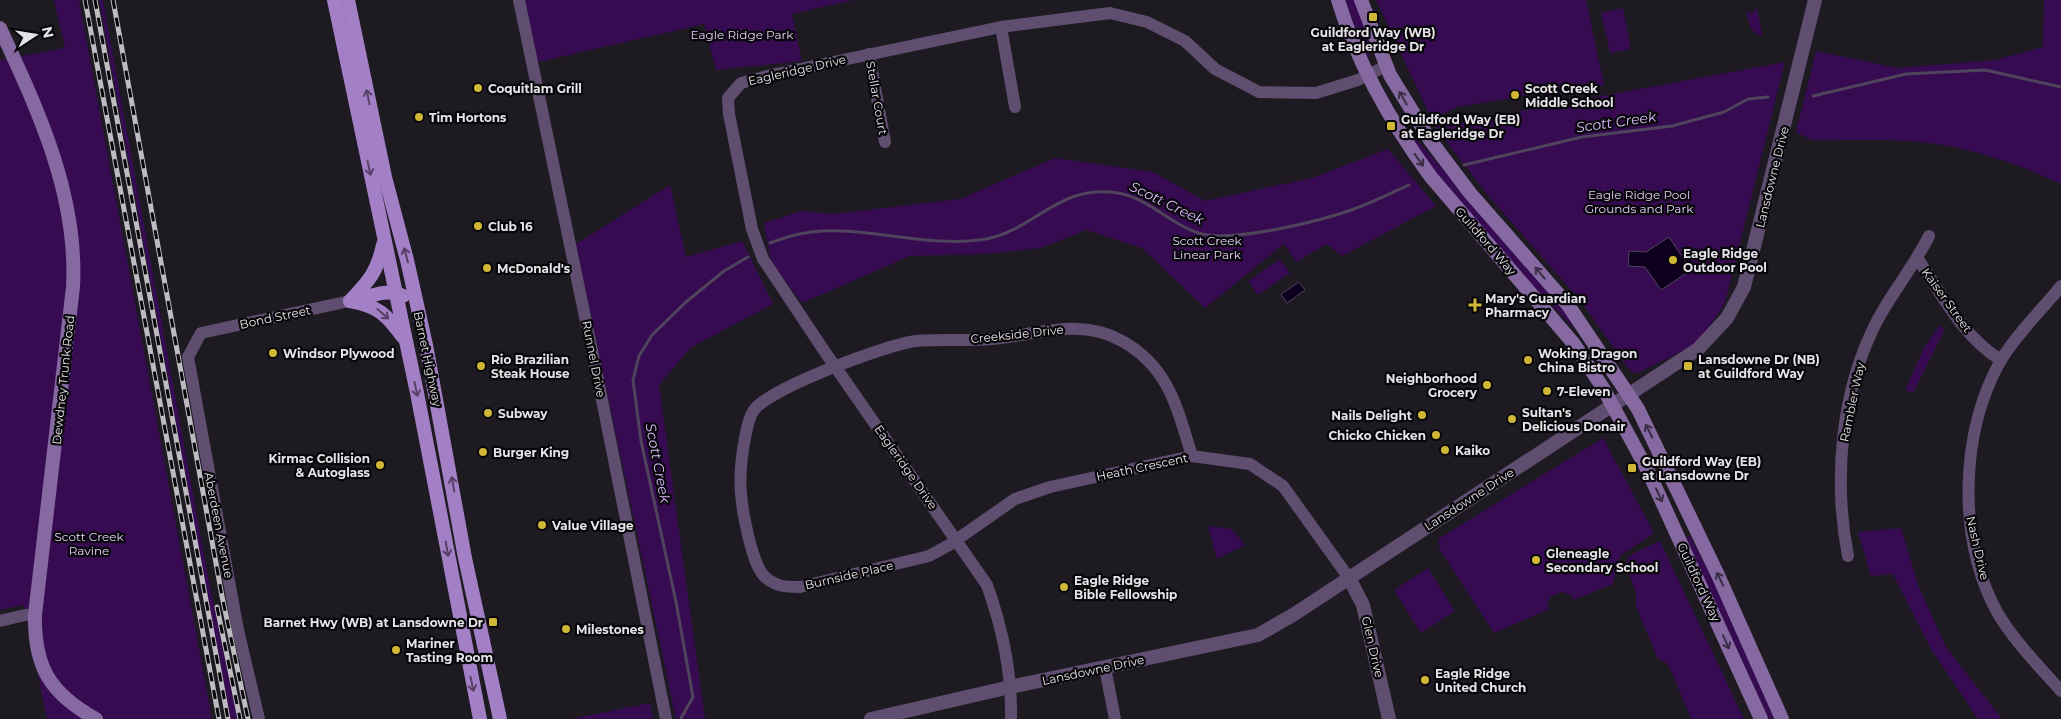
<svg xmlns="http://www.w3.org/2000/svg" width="2061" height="719" font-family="Montserrat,sans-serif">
<rect width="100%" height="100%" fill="#1d1b21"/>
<g fill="#360b52">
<path d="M54,0H79L212,719H47L24,605L0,610V60L65,48Z"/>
<path d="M99,0H103L208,576L238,719H230Z"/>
<path d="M525,0H853L792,14L802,61L716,70L704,24L538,62Z"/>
<path d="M1345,0H1355L1368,38L1370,56L1367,57Z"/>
<path d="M1376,0H1586L1604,85L1544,97L1543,93L1457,107L1432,120Z"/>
<path d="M2044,0H2061V184C2021,165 1975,149 1930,143C1892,138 1851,141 1812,140L1796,132L1816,51L1897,68L1996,60L2043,47Z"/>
<path d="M1623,8L1631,49L1610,53L1601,13Z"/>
<path d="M1757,8L1762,33L1761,37L1751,29L1746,12L1753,13Z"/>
<path d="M1785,62L1725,303L1698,343L1640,372L1632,373L1579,299L1491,199L1435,127Z"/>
<path d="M1416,139L1527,265L1577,327L1575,329C1516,270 1461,208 1413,141Z"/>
<path d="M1388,149L1436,206L1342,256L1327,244L1296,262L1284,244L1205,308L1142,248L1086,230L1041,248L986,254L910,256L802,303L771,262L764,223L802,211L833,214L960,199L1055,158L1153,172L1205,201L1312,178Z"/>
<path d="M670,185L686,257L742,241L773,304L690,348L659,385L705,719H676L576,244Z"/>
<path d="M1280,259L1290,273L1258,295L1248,281Z"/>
<path d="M1939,326L1945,329L1913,393L1905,390L1924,348Z"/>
<path d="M1603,438L1654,533L1620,556L1613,584L1573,600L1571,595L1561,592L1551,596L1547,604L1549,609L1494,633L1440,550L1438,539Z"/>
<path d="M1208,526L1232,529L1245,545L1217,559Z"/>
<path d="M1901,528L1918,585L1946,647L2002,719H1978L1931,649L1893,574L1871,576L1858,532Z"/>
<path d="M1690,536L1711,576L1776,719H1769L1686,538Z"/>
<path d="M1660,541L1743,717L1744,719H1691L1673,675L1667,664L1657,657L1636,606V594L1627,568V559L1632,554Z"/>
<path d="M1428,568L1455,611L1421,633L1394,590Z"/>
<path d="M650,703L653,719H571Z"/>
</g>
<g fill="#100020" stroke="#50445c">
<path d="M1669,237L1691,270L1661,290L1645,267L1628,266L1629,251L1646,252Z"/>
<path d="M1299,282L1305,290L1287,303L1281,294Z"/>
</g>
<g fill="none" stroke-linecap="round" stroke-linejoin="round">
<g stroke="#50445c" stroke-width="3">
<path d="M1813,96L1906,74L1985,70L2061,87"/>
<path d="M1464,165L1582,137L1672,126L1724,112L1748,99L1768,97"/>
<path d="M770,243C778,240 786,237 795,235C853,220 922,250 986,239C1035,230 1059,183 1118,193C1149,198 1172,226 1202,234C1235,242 1321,221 1354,209C1373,202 1391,193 1409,185"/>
<path d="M681,718L693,697L676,602L641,441L633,380L639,356L652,335L686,302L724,271L748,257"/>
</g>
<g stroke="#5f4e70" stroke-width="12">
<path d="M519,0L594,360L666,719"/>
<path d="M1001,27L1015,107"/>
<path d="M869,54L885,142"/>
<path d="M1918,259C1941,294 1964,338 2001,360"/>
<path d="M2061,286C2042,310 2017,333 2001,360C1960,432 1957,538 1997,612C2014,641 2039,666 2061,691"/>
<path d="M1192,456C1177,408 1169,367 1122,341C1080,317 1036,335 992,339C967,341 942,339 916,341C888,344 770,388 754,410C748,418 747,429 745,438C737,478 740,504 750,543C753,554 757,569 765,577C776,587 786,587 800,587L929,556L949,545L1015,499L1050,487L1192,456L1250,464L1283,486L1349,578"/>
<path d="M1848,556C1833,479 1841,390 1877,321C1893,291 1914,266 1929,236"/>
<path d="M0,621L25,615H35"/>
<path d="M1105,668L1115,719"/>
<path d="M259,719L238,630L188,357L201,333L350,301"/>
<path d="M1011,719C1012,675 1002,627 987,585L825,352L763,259L752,229L729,114L728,98L741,83L771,75L1001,27L1110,13L1147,22L1185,41L1215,69L1259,92L1316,93L1358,80L1386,66"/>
</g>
<g stroke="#5f4e70" stroke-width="14">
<path d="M1349,578L1363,605L1389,719"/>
<path d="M871,719L1010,687L1258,635L1293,615L1698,349L1727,318L1744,287L1815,0"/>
</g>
<g stroke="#8569a0" stroke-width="14">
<path d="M1338,0C1357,63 1392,124 1431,177L1574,344L1603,388L1648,471L1761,719"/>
<path d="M1361,0L1390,75L1430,140L1470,193L1568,305L1638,409L1718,575L1782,719"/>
<path d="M0,28C38,110 78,195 73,287L35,615C34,668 51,694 96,719"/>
</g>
<g stroke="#a37fc5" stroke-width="14">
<path d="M334,0L417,393L480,719"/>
<path d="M348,0L385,177L407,260L426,345L465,558L500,719"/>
<path d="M356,300C371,296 388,288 403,296"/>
<path d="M350,301C369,281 377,272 383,245"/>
<path d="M350,301C378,306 386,314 403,337"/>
</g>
<g stroke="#bebcc1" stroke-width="5">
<g id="rail">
<path d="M85,0L219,719"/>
<path d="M95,0L228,719"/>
<path d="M113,0L222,596L248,719"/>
<path d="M217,607L240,719"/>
</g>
</g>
<use href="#rail" stroke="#070608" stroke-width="3" stroke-dasharray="9" stroke-linecap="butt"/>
</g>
<defs><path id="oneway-shaft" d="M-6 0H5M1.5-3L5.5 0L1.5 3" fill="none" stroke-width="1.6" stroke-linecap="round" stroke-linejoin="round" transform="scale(1.25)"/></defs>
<g stroke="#554266">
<use href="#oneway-shaft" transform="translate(368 97) rotate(-102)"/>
<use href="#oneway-shaft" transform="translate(369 168) rotate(78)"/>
<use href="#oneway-shaft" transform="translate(406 255) rotate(-105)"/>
<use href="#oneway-shaft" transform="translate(383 314) rotate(41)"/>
<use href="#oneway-shaft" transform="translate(416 389) rotate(78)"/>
<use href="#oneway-shaft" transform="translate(453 484) rotate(-100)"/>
<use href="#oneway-shaft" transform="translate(447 549) rotate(80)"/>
<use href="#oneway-shaft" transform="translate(472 684) rotate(78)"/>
</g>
<g stroke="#392e45">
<use href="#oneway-shaft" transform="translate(1403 98) rotate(-120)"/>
<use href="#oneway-shaft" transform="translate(1419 160) rotate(54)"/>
<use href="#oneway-shaft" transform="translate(1540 273) rotate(-130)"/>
<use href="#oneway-shaft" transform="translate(1649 431) rotate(-117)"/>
<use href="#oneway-shaft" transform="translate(1659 495) rotate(65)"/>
<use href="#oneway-shaft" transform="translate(1720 579) rotate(-115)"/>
<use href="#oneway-shaft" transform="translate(1726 642) rotate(66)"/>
</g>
<g fill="#d1b736" stroke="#070608" stroke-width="2">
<rect x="1368" y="12" width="10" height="10" rx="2.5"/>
<circle cx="478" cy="88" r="5"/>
<circle cx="1515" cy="95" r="5"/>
<circle cx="419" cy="117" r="5"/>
<rect x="1386" y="121" width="10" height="10" rx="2.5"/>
<circle cx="478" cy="226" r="5"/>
<circle cx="1673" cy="260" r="5"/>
<circle cx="487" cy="268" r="5"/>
<path d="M1472.5 297.5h5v5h5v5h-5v5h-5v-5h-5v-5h5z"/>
<circle cx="273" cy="353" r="5"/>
<circle cx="1528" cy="360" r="5"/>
<circle cx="481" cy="366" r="5"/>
<rect x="1683" y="361" width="10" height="10" rx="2.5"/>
<circle cx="1487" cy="385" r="5"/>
<circle cx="1547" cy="391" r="5"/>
<circle cx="488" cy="413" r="5"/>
<circle cx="1422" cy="415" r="5"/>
<circle cx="1512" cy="419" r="5"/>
<circle cx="1436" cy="435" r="5"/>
<circle cx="1445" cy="450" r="5"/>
<circle cx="483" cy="452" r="5"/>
<circle cx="380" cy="465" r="5"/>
<rect x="1627" y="463" width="10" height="10" rx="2.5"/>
<circle cx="542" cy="525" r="5"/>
<circle cx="1536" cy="560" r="5"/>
<circle cx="1064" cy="587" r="5"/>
<rect x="488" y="617" width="10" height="10" rx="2.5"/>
<circle cx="566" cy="629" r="5"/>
<circle cx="396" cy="650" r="5"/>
<circle cx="1425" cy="680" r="5"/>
</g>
<g text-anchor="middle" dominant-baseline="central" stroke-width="4.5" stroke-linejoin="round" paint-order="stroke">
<g font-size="12" font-weight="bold" fill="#e6e3e8" stroke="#070608" text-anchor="start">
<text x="1373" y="32" text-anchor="middle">Guildford Way (WB)<tspan x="1373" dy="14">at Eagleridge Dr</tspan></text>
<text x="488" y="88">Coquitlam Grill</text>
<text x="1525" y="88">Scott Creek<tspan x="1525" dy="14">Middle School</tspan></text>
<text x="429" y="117">Tim Hortons</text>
<text x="1401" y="119">Guildford Way (EB)<tspan x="1401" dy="14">at Eagleridge Dr</tspan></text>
<text x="488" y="226">Club 16</text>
<text x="1683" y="253">Eagle Ridge<tspan x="1683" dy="14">Outdoor Pool</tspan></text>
<text x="497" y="268">McDonald's</text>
<text x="1485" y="298">Mary's Guardian<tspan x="1485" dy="14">Pharmacy</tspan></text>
<text x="283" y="353">Windsor Plywood</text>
<text x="1538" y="353">Woking Dragon<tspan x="1538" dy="14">China Bistro</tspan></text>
<text x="491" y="359">Rio Brazilian<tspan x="491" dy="14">Steak House</tspan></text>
<text x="1698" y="359">Lansdowne Dr (NB)<tspan x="1698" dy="14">at Guildford Way</tspan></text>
<text x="1477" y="378" text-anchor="end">Neighborhood<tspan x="1477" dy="14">Grocery</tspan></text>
<text x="1557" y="391">7-Eleven</text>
<text x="1522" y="412">Sultan's<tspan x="1522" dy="14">Delicious Donair</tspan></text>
<text x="498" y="413">Subway</text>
<text x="1412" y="415" text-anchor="end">Nails Delight</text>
<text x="1426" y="435" text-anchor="end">Chicko Chicken</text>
<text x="1455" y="450">Kaiko</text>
<text x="493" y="452">Burger King</text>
<text x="370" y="458" text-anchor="end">Kirmac Collision<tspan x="370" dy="14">&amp; Autoglass</tspan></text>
<text x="1642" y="461">Guildford Way (EB)<tspan x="1642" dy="14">at Lansdowne Dr</tspan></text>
<text x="552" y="525">Value Village</text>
<text x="1546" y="553">Gleneagle<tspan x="1546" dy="14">Secondary School</tspan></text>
<text x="1074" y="580">Eagle Ridge<tspan x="1074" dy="14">Bible Fellowship</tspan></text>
<text x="483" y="622" text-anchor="end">Barnet Hwy (WB) at Lansdowne Dr</text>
<text x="576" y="629">Milestones</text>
<text x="406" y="643">Mariner<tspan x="406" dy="14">Tasting Room</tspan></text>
<text x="1435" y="673">Eagle Ridge<tspan x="1435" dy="14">United Church</tspan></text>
</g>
<g font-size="12" fill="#e5cffb" stroke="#070608">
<text x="742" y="34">Eagle Ridge Park</text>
<text x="1639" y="194">Eagle Ridge Pool<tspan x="1639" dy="14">Grounds and Park</tspan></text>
<text x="1207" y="240">Scott Creek<tspan x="1207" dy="14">Linear Park</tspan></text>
<text x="89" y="536">Scott Creek<tspan x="89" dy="14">Ravine</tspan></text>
</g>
<g font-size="12" fill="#e6e3e8" stroke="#070608">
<text transform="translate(797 70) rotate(-13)">Eagleridge Drive</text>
<text transform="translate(877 98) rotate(80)">Stellar Court</text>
<text transform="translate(1772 177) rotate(-76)">Lansdowne Drive</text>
<text transform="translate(1486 241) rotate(49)">Guildford Way</text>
<text transform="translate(1947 300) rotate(54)">Kaiser Street</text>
<text transform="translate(275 317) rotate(-12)">Bond Street</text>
<text transform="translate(1017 334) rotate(-6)">Creekside Drive</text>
<text transform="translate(428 359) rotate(78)">Barnet Highway</text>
<text transform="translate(594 359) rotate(79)">Runnel Drive</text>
<text transform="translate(63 380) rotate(-84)">Dewdney Trunk Road</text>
<text transform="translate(1852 402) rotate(-78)">Rambler Way</text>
<text transform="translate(906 467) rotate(55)">Eagleridge Drive</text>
<text transform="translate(1142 467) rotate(-12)">Heath Crescent</text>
<text transform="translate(1469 499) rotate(-33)">Lansdowne Drive</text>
<text transform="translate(219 525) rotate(79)">Aberdeen Avenue</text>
<text transform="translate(1978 548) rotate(77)">Nash Drive</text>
<text transform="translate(849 575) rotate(-13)">Burnside Place</text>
<text transform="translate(1699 582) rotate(65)">Guildford Way</text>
<text transform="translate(1373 647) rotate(77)">Glen Drive</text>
<text transform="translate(1093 670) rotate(-12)">Lansdowne Drive</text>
</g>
<g font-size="14" font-style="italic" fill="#dbbbfc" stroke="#070608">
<text transform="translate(1616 122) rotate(-8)">Scott Creek</text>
<text transform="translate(1167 203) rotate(26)">Scott Creek</text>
<text transform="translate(658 463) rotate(79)">Scott Creek</text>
</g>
</g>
<g transform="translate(35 35) rotate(78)" stroke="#070608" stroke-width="4" paint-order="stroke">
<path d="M0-4L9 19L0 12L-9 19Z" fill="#e6e3e8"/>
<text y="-8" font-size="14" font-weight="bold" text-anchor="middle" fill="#e6e3e8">N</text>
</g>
</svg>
